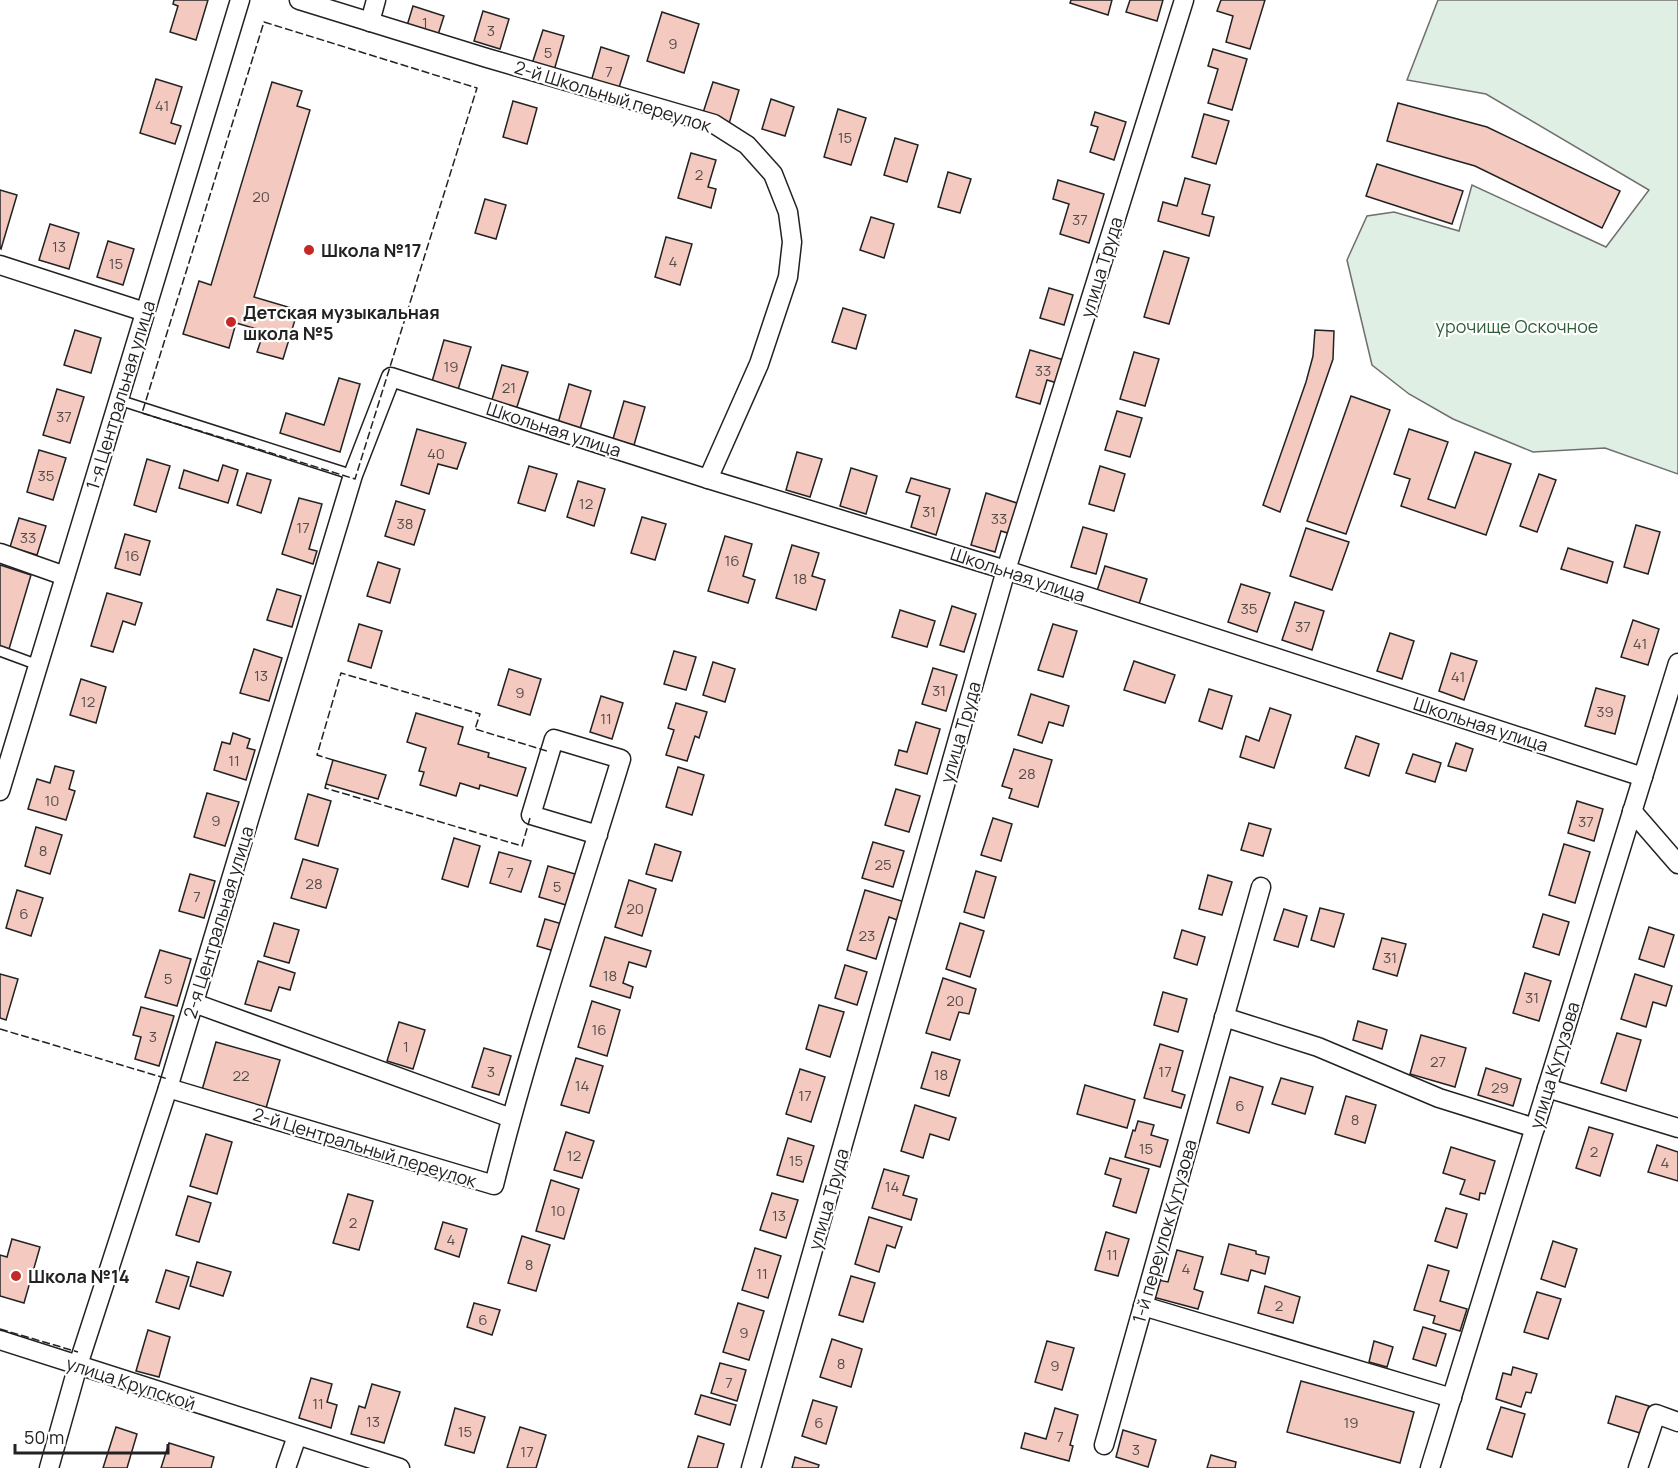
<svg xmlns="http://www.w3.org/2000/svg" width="1678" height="1468" font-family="Manrope,sans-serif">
<rect width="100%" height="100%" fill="#fff"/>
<path fill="#e0efe3" stroke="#6f6f6f" stroke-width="1.5" d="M1438,0H1678V474L1605,448L1533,452L1453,419L1409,394L1372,365L1347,260L1367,216L1394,212L1459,231L1472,185L1606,247L1649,190L1486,94L1407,80Z"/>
<g fill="#f3c9c0" stroke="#222" stroke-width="1.5">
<path d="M174,0H208L196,40L170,32L178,6L173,4Z"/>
<path d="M1071,0H1112L1108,15L1070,3Z"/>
<path d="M1130,0H1163L1157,21L1126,12Z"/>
<path d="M1221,0H1265L1250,49L1226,42L1233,16L1217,11Z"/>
<path d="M413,6L444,16L437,38L406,29Z"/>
<path d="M483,11L509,19L500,49L474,41Z"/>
<path d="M662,12L699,24L684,73L647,61Z"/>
<path d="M543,30L564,36L553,74L531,67Z"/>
<path d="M601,47L629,56L617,94L590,85Z"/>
<path d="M1213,49L1247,59L1232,110L1208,103L1218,69L1208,66Z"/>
<path d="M156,79L182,87L171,123L181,126L175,144L140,133Z"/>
<path d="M272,82L302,91L297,106L310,110L254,297L298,310L283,359L257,352L264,331L236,323L229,348L183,334L199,281L211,285Z"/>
<path d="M713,82L739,90L728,127L701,119Z"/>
<path d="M771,99L794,107L785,136L762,129Z"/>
<path d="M513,101L537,108L527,144L503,137Z"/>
<path d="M1398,103L1487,127L1620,191L1602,228L1475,166L1387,141Z"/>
<path d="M838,109L866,118L851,165L824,157Z"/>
<path d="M1095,112L1126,122L1114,160L1090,152L1098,127L1091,125Z"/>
<path d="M1204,114L1229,121L1216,164L1192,157Z"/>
<path d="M895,138L918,145L907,182L884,175Z"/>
<path d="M691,153L716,160L708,187L716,189L711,208L678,198Z"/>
<path d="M1377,164L1463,191L1452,224L1366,196Z"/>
<path d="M948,172L971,179L960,213L938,207Z"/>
<path d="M1185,178L1210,185L1202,214L1214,217L1209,236L1158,221L1163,202L1177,206Z"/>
<path d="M1058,180L1104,194L1089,243L1060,234L1069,204L1053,199Z"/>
<path d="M0,190L17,195L1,249L0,248Z"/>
<path d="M485,199L506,205L496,239L475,233Z"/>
<path d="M871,217L894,224L884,258L860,250Z"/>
<path d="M50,224L79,233L69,269L39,260Z"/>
<path d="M666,237L692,244L680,285L655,277Z"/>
<path d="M108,241L134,249L123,285L97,277Z"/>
<path d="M1164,251L1189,258L1169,324L1144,317Z"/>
<path d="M1049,288L1073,295L1064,325L1040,318Z"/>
<path d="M843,308L866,315L856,349L832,342Z"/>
<path d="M75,330L101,338L91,373L64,365Z"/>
<path d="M1315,330L1334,331L1333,359L1280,512L1263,505L1306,382L1313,356Z"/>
<path d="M444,340L471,347L457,393L431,385Z"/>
<path d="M1030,350L1064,360L1057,383L1047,380L1040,404L1016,397Z"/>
<path d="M1134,352L1159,359L1145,406L1120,399Z"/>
<path d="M502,365L528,372L516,410L491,403Z"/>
<path d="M339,378L360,384L340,452L280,433L286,413L324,425Z"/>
<path d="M569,384L591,391L580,429L558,423Z"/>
<path d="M57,389L84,397L70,443L43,435Z"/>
<path d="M1351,396L1390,410L1346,534L1307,521Z"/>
<path d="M624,401L645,407L634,445L613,439Z"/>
<path d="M1117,411L1142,418L1130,457L1105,450Z"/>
<path d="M417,429L466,443L457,469L438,464L429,494L401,485Z"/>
<path d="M1409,429L1448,442L1428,499L1455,508L1475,452L1511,464L1486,535L1401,506L1410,479L1394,474Z"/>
<path d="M39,450L66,458L53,500L27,492Z"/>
<path d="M797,452L822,459L810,497L786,490Z"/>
<path d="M147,459L170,466L156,512L134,505Z"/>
<path d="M223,465L238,470L228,503L179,488L184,470L218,481Z"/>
<path d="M529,466L557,474L545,511L518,503Z"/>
<path d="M1100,466L1125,474L1114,511L1089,504Z"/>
<path d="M851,468L877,476L866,514L840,506Z"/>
<path d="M247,473L271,480L261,513L237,505Z"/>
<path d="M1539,474L1556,480L1537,532L1520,526Z"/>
<path d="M911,478L950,489L936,535L911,527L920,496L906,492Z"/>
<path d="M578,481L605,489L594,526L567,517Z"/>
<path d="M986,493L1023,505L1014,535L1001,531L995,552L971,545Z"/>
<path d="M299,498L322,504L309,549L317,551L313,564L282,554Z"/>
<path d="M396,501L425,510L414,545L385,536Z"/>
<path d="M642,517L666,524L655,560L631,553Z"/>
<path d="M19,518L46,526L37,555L10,547Z"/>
<path d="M1636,525L1660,532L1648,574L1624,567Z"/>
<path d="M1083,527L1107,534L1096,574L1071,567Z"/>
<path d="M1306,528L1349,542L1332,590L1290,576Z"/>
<path d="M125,534L150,541L140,575L115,568Z"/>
<path d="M725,536L752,544L743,576L755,580L748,603L708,591Z"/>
<path d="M792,545L819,553L812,576L825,580L816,610L776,598Z"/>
<path d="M1568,548L1613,562L1607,583L1561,569Z"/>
<path d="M378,562L400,569L390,603L367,596Z"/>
<path d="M0,565L31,575L9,649L0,646Z"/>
<path d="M1105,566L1147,579L1138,607L1096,594Z"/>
<path d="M1241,584L1270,593L1257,632L1228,622Z"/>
<path d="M277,589L301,596L292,627L267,620Z"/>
<path d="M107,593L142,603L135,625L123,621L113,652L91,646Z"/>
<path d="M1295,602L1324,611L1312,650L1282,640Z"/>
<path d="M952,606L976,614L964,652L940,645Z"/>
<path d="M900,610L935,621L927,647L892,637Z"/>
<path d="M1633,620L1659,629L1648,665L1621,657Z"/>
<path d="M359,624L382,631L371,668L348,661Z"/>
<path d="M1053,624L1077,631L1063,677L1038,670Z"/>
<path d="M1390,633L1414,641L1402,679L1377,671Z"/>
<path d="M254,649L282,658L269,701L240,693Z"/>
<path d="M674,651L696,657L686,690L664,684Z"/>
<path d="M1451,653L1477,661L1464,700L1439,691Z"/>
<path d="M1134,661L1175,675L1165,703L1124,690Z"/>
<path d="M713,662L735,669L725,702L703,695Z"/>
<path d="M933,668L957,675L946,711L922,704Z"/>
<path d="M509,669L541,679L530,715L498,705Z"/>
<path d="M81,679L106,687L96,723L70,715Z"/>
<path d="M1596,688L1625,696L1615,734L1585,726Z"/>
<path d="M1209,689L1232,696L1222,729L1199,721Z"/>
<path d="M1031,694L1069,706L1063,726L1049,722L1042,743L1018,735Z"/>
<path d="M601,696L623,703L612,739L590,732Z"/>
<path d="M676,703L707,712L699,738L695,736L687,761L666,755L674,730L668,728Z"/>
<path d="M1270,708L1291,715L1274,768L1240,757L1246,736L1259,741Z"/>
<path d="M416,713L463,727L458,744L489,753L488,757L526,768L517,796L480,785L479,789L460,783L456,796L420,785L424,772L419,771L426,748L407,742Z"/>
<path d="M916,722L940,729L927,774L895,765L899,750L907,752Z"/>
<path d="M233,733L250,739L247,748L255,750L246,780L214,770L222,742L230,744Z"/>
<path d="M1356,736L1379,744L1369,776L1345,768Z"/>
<path d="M1456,743L1473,749L1466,771L1448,766Z"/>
<path d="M1014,749L1052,760L1038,807L1009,798L1012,789L1002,786Z"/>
<path d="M1413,754L1441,763L1435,782L1406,773Z"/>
<path d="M333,760L386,775L378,799L326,784Z"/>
<path d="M55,766L74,771L69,789L75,791L66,820L28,809L37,779L50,783Z"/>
<path d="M678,767L704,775L692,815L666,807Z"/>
<path d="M896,789L920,796L909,832L885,825Z"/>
<path d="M207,793L239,802L225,846L194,837Z"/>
<path d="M308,794L331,801L318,846L295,839Z"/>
<path d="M1577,801L1603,809L1594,841L1568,833Z"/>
<path d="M993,818L1012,824L1001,861L981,855Z"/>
<path d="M1249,823L1271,829L1263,856L1241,850Z"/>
<path d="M36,827L62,835L50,874L25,866Z"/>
<path d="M454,838L480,846L468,887L442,879Z"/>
<path d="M873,842L904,851L893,887L862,878Z"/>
<path d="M655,844L681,852L672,881L646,874Z"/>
<path d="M1564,844L1590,852L1575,903L1549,895Z"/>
<path d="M499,852L531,861L521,892L490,883Z"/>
<path d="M303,859L338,869L326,908L291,898Z"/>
<path d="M548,866L575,874L566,905L539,897Z"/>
<path d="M976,871L996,877L984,918L964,912Z"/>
<path d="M190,874L215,881L204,918L179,911Z"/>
<path d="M1208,875L1232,882L1222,915L1199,909Z"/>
<path d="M629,880L656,889L642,936L615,927Z"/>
<path d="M17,890L43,898L31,936L6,928Z"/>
<path d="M865,890L905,902L900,921L889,917L876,959L847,950Z"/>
<path d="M1320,908L1344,914L1334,947L1311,940Z"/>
<path d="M1284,909L1307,916L1298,947L1274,940Z"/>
<path d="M1543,914L1569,922L1559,955L1533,947Z"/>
<path d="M545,919L569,926L561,953L537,946Z"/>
<path d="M274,923L299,930L289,963L264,956Z"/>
<path d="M960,923L984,931L970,977L946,969Z"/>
<path d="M1649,927L1674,935L1664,967L1639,959Z"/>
<path d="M1182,930L1205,937L1197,965L1174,958Z"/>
<path d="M605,937L651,951L646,967L629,962L623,983L633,987L630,998L590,986Z"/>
<path d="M1382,938L1406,944L1397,976L1373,969Z"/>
<path d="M160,950L191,959L177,1006L145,997Z"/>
<path d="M258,961L295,973L290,990L279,987L271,1011L245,1004Z"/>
<path d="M845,965L867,972L857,1005L835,998Z"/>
<path d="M1525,973L1551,981L1539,1021L1513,1013Z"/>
<path d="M0,974L18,979L6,1020L0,1018Z"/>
<path d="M1635,974L1672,986L1666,1006L1653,1002L1646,1027L1621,1019Z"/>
<path d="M943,978L976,989L969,1014L959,1012L950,1040L926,1033Z"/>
<path d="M1163,992L1187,999L1178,1032L1154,1025Z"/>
<path d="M592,1001L620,1010L607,1056L578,1047Z"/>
<path d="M819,1005L844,1012L830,1057L806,1049Z"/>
<path d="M141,1007L174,1016L159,1066L135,1059L141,1037L133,1035Z"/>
<path d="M1358,1021L1387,1030L1382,1049L1353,1040Z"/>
<path d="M399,1022L425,1030L413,1069L387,1061Z"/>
<path d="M1617,1033L1641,1040L1626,1091L1601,1083Z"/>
<path d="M1421,1035L1466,1048L1455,1087L1410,1074Z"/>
<path d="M216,1042L280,1060L266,1108L202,1090Z"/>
<path d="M1160,1044L1183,1051L1172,1091L1185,1095L1181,1108L1144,1098Z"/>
<path d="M484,1048L511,1056L499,1095L472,1087Z"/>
<path d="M932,1052L960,1060L949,1096L921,1088Z"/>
<path d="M576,1058L603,1066L589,1113L561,1105Z"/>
<path d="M1486,1068L1521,1079L1513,1106L1478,1095Z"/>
<path d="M800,1069L825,1077L811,1122L786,1114Z"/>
<path d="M1230,1077L1263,1087L1249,1133L1217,1123Z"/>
<path d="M1281,1078L1313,1087L1305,1114L1272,1104Z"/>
<path d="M1085,1085L1135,1100L1127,1128L1077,1114Z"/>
<path d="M1346,1096L1376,1105L1365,1143L1335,1134Z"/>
<path d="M915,1105L956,1118L949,1140L930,1134L923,1158L901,1151Z"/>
<path d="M1138,1121L1154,1125L1151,1135L1168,1140L1160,1167L1125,1157L1133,1130L1135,1131Z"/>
<path d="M1589,1127L1613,1134L1600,1176L1576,1168Z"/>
<path d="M566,1132L594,1141L582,1178L554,1170Z"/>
<path d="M206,1134L232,1142L217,1194L190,1186Z"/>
<path d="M788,1138L814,1146L803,1182L777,1175Z"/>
<path d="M1657,1145L1678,1152V1181L1648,1172Z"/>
<path d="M1451,1147L1495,1161L1485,1194L1480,1193L1479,1200L1460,1194L1465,1180L1443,1173Z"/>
<path d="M1110,1158L1149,1169L1136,1213L1113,1206L1121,1179L1105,1174Z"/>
<path d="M884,1169L909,1176L903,1195L917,1199L911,1220L872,1208Z"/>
<path d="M551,1180L579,1189L564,1239L536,1231Z"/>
<path d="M772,1193L798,1200L786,1238L760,1230Z"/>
<path d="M348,1194L373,1201L359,1250L333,1243Z"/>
<path d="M188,1196L211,1203L199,1242L176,1235Z"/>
<path d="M1446,1208L1467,1214L1457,1248L1435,1241Z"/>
<path d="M869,1217L902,1227L895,1248L887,1245L879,1272L855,1264Z"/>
<path d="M443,1222L467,1229L459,1257L435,1249Z"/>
<path d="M1106,1232L1129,1239L1118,1276L1095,1270Z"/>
<path d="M522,1236L550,1245L536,1291L508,1283Z"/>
<path d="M12,1239L40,1247L24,1303L0,1296V1255L7,1257Z"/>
<path d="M1553,1241L1577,1249L1565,1287L1541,1279Z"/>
<path d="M1229,1244L1256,1251V1254L1269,1257L1265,1274L1251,1270L1248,1281L1221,1274Z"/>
<path d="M755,1248L781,1256L768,1298L742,1290Z"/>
<path d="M1177,1250L1203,1257L1194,1289L1203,1292L1198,1309L1153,1297L1158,1280L1168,1282Z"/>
<path d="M197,1262L231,1272L223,1296L190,1286Z"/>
<path d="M1428,1265L1449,1271L1440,1301L1467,1309L1460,1331L1433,1323L1435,1316L1414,1310Z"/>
<path d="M166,1270L189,1277L179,1309L156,1302Z"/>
<path d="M851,1276L875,1283L863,1322L839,1315Z"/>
<path d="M1265,1286L1300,1297L1293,1323L1258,1313Z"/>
<path d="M1537,1292L1561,1299L1548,1339L1524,1332Z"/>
<path d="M474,1303L500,1310L492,1335L467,1327Z"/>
<path d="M738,1303L764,1311L749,1360L723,1352Z"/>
<path d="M1423,1327L1446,1334L1436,1366L1413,1359Z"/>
<path d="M148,1330L170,1337L159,1377L136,1371Z"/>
<path d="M832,1339L862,1349L851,1387L820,1377Z"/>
<path d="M1047,1341L1074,1348L1062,1390L1035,1382Z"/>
<path d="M1374,1341L1393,1347L1387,1367L1369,1362Z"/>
<path d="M720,1363L746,1370L737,1401L711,1393Z"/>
<path d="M1513,1367L1537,1374L1531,1393L1526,1392L1521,1407L1496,1399L1503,1373L1511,1375Z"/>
<path d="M311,1378L332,1384L327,1402L337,1405L331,1428L299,1418Z"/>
<path d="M1301,1381L1414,1412L1400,1463L1287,1432Z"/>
<path d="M372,1384L400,1392L384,1443L351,1434L359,1406L365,1408Z"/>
<path d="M701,1395L736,1405L730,1425L695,1414Z"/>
<path d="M1616,1396L1649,1406L1640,1433L1608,1423Z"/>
<path d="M813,1400L837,1407L826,1444L802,1436Z"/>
<path d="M1501,1407L1525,1414L1512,1457L1487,1449Z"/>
<path d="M455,1408L485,1417L474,1453L445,1445Z"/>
<path d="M1055,1408L1078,1415L1070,1445L1073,1446L1069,1461L1021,1448L1025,1433L1046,1439Z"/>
<path d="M116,1427L137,1434L127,1468H103Z"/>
<path d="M520,1427L546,1435L536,1468H507Z"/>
<path d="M1123,1430L1156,1440L1148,1467L1116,1457Z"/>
<path d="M698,1436L724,1444L717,1468H688Z"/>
<path d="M169,1443L214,1457L211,1468H161Z"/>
<path d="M1211,1455L1236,1462L1235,1468H1207Z"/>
<path d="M795,1457L819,1465L818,1468H792Z"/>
</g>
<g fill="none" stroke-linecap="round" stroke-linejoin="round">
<g stroke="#222" stroke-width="12">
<g id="lane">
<path d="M119,400L353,475"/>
<path d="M0,651L38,665"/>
</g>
</g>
<g stroke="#222" stroke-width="21">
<g id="street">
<path d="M299,0L487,58L714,124L747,145L773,174L788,212L792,242L788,277L759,364L708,479"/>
<path d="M370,22L376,0"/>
<path d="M0,265L145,312"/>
<path d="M0,553L65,576"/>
<path d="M0,791L240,0"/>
<path d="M1632,811L1678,864"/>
<path d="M194,1003L511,1118"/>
<path d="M1224,1017L1318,1047L1439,1098L1535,1128"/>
<path d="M168,1088L494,1185C530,1041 578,900 621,759L554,739L531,815L598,835"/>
<path d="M1547,1088L1678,1128"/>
<path d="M1143,1306L1452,1398"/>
<path d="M0,1340L400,1468"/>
<path d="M1104,1445L1261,887"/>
<path d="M49,1468L78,1365L168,1088L353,475L391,377L708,479L1006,570L1643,777"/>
<path d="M286,1468L297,1436"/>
<path d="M751,1468L1006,570L1184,0"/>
<path d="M1430,1468L1678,663"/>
<path d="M1638,1468L1656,1414L1678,1422"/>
</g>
</g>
<use href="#lane" stroke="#fff" stroke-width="9"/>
<use href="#street" stroke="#fff" stroke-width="18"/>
<g stroke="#222" stroke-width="1.5" stroke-dasharray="8 3" stroke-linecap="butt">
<path d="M264,22L477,88L355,479L142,413Z"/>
<path d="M333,760L317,755L341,673L480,714L475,729L547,751"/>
<path d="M326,784L325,788L522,846L530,818"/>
<path d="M0,1029L168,1079"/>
<path d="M0,1329L78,1352"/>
</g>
</g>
<g fill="#c62828" stroke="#fff" stroke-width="2">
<circle cx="309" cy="250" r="6"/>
<circle cx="231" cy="322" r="6"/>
<circle cx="16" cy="1276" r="6"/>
</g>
<g text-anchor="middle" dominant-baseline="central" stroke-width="4.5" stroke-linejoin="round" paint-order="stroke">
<g font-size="15" fill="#564c4a">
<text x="425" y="22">1</text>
<text x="491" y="30">3</text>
<text x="673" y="43">9</text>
<text x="548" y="52">5</text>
<text x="609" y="71">7</text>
<text x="162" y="105">41</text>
<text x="845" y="137">15</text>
<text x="699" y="174">2</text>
<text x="261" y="196">20</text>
<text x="1080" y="219">37</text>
<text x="59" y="246">13</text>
<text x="673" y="261">4</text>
<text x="116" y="263">15</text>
<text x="451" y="366">19</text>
<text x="1043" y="370">33</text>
<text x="509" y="387">21</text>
<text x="64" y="416">37</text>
<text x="436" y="453">40</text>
<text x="46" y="475">35</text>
<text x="586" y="503">12</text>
<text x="929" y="511">31</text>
<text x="999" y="518">33</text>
<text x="405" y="523">38</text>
<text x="303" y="527">17</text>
<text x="28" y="537">33</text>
<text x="132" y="555">16</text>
<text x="732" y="560">16</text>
<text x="800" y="578">18</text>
<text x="1249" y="608">35</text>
<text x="1303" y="626">37</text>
<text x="1640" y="643">41</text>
<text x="261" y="675">13</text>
<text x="1458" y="676">41</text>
<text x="939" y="690">31</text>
<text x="520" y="692">9</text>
<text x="88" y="701">12</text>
<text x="1605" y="711">39</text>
<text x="606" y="718">11</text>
<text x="234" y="760">11</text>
<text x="1027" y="773">28</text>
<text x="52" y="800">10</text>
<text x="216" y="820">9</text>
<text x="1586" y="821">37</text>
<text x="43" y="850">8</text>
<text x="883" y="864">25</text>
<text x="510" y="872">7</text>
<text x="314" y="883">28</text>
<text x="557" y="886">5</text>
<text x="197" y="896">7</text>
<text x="635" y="908">20</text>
<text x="24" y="913">6</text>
<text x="867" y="935">23</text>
<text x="1390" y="957">31</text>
<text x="610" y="975">18</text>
<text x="168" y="978">5</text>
<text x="1532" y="997">31</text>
<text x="955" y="1000">20</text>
<text x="599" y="1029">16</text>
<text x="153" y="1036">3</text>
<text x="406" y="1046">1</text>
<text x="1438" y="1061">27</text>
<text x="491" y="1071">3</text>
<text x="1165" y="1071">17</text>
<text x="941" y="1074">18</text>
<text x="241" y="1075">22</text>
<text x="582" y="1085">14</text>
<text x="1500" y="1087">29</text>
<text x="805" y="1095">17</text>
<text x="1240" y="1105">6</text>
<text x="1355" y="1119">8</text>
<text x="1146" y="1148">15</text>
<text x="1594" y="1151">2</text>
<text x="574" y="1155">12</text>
<text x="796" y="1160">15</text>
<text x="1665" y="1162">4</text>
<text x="892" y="1186">14</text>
<text x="558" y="1210">10</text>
<text x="779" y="1215">13</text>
<text x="353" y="1222">2</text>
<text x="451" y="1239">4</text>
<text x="1112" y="1254">11</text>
<text x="529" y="1264">8</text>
<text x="1186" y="1268">4</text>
<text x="762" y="1273">11</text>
<text x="1279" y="1305">2</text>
<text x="483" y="1319">6</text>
<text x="744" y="1332">9</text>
<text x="841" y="1363">8</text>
<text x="1055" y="1365">9</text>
<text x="729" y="1382">7</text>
<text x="318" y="1403">11</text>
<text x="373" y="1421">13</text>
<text x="819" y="1422">6</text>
<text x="1351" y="1422">19</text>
<text x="465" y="1431">15</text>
<text x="1060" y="1436">7</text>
<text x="1136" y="1449">3</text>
<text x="527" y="1451">17</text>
</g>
<g font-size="18" fill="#222" stroke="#fff">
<text transform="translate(613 96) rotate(17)">2-й Школьный переулок</text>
<text transform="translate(1101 267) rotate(-73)">улица Труда</text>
<text transform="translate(120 395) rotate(-73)">1-я Центральная улица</text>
<text transform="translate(554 429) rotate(18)">Школьная улица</text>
<text transform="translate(1018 574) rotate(18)">Школьная улица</text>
<text transform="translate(1481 724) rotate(18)">Школьная улица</text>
<text transform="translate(960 732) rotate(-74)">улица Труда</text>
<text transform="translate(218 922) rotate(-73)">2-я Центральная улица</text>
<text transform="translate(1554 1065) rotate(-73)">улица Кутузова</text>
<text transform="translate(365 1147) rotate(17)">2-й Центральный переулок</text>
<text transform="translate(828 1199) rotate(-74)">улица Труда</text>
<text transform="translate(1164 1231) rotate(-74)">1-й переулок Кутузова</text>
<text transform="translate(131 1383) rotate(18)">улица Крупской</text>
</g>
<g font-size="18" font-weight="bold" fill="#222" stroke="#fff" text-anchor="start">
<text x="321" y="250">Школа №17</text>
<text x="243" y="312">Детская музыкальная<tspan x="243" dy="21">школа №5</tspan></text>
<text x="28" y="1276">Школа №14</text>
</g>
<g font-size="18" fill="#2f5e38" stroke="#fff">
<text x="1517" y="326">урочище Оскочное</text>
</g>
</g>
<path d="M15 1444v9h153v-9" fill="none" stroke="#222222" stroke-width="3"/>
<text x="24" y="1444" font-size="18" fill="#222222" stroke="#ffffff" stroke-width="4.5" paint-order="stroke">50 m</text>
</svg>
